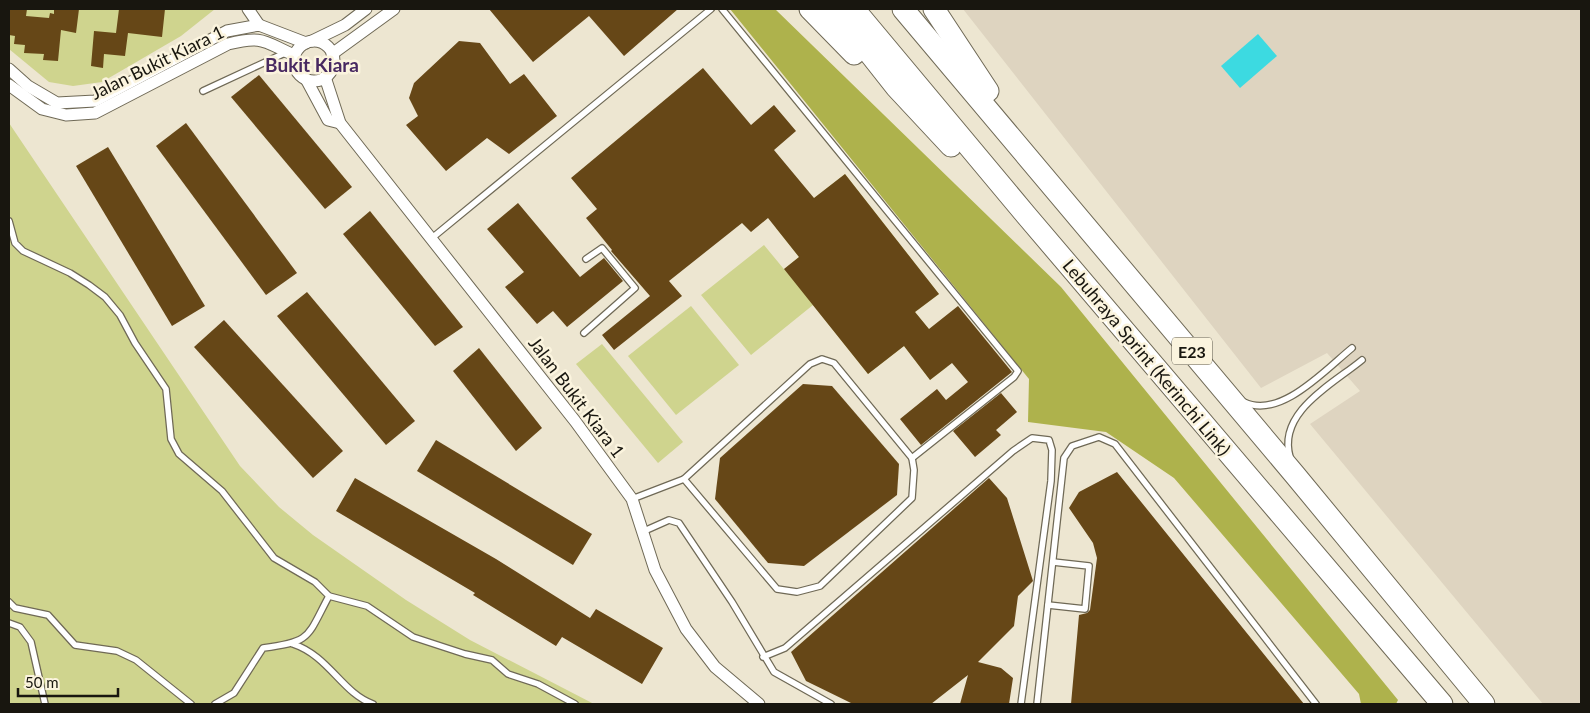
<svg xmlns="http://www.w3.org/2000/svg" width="1590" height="713" font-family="Lato,sans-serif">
<rect width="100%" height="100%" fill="#ede6d1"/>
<path fill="#ded4c0" d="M963,9H1581V704H1543L1310,424L1360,391L1327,353L1261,388Z"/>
<g fill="#cfd48e">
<path d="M9,9H215L181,36L102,82L73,86L49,82L9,49Z"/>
<path d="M9,123L240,466L279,507L313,535L406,600L470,640L594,704H9Z"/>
<path d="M845,174L939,294L915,312L938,341L947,367L930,380L904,346L868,374L813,305L751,355L701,295L764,245L797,285L784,269L799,257L776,228Z"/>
<path d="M691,306L739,365L676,415L628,356Z"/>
<path d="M602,344L683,442L658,463L576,364Z"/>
</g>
<path fill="#aeb24c" d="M730,9H775L1061,287L1398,700L1396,704H1361L1359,694L1174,478L1106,432L1028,422L1029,379Z"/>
<path fill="#3cdae1" d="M1258,34L1277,56L1240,88L1221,66Z"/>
<g fill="#664717">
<path d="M9,9H27L26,16L49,18L50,13L54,14V9H79L76,33L61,30L58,61L43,60L44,54L24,53L25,45L14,44L15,36L9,35Z"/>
<path d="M119,9H165L162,37L128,33L125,56L104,54L103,68L91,66L94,31L116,33Z"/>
<path d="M489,9H678L624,56L589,16L533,62Z"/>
<path d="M459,41L480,43L510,84L524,74L557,116L509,154L487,138L446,171L406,125L418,116L409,98L414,83Z"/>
<path d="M703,68L751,125L774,105L796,131L774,150L814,198L845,174L939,294L915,312L929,329L958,306L1012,372L921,445L900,419L937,389L946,400L968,382L952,363L930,380L904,346L868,374L784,269L799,257L768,218L751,232L742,223L669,281L682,296L614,350L602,335L650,296L611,251L612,250L586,218L597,209L571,178Z"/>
<path d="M259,75L352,187L325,209L231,97Z"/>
<path d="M186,123L297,273L266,295L156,146Z"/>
<path d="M108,147L205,306L172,326L76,166Z"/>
<path d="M518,203L580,277L604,258L623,281L567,327L553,311L537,324L505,287L524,272L487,229Z"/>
<path d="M370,211L463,327L435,346L343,234Z"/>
<path d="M307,292L415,421L386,445L277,316Z"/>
<path d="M224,320L343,451L313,478L194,347Z"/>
<path d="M479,348L542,428L516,451L453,371Z"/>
<path d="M803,384L832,386L899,464L897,495L804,566L768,563L715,499L720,458Z"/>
<path d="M1001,393L1017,412L996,430L1001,435L975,457L953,431Z"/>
<path d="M436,440L592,534L573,565L417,471Z"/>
<path d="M1117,472L1304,704H1071L1079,615L1087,613L1090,610L1097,558L1093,543L1069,508L1079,492Z"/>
<path d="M355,478L496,559L590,618L596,609L663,648L642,684L562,637L556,646L473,595L475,593L336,511Z"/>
<path d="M989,478L1007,498L1033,581L1018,596L1014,626L978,662L1001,668L1013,678L1009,704H960L968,675L931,704H853L806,681L791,652Z"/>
</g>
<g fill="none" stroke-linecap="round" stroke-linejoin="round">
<g stroke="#6f6956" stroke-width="8">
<g id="lane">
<path d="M722,9L1018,371L1014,377L912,458"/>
<path d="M203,91L287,52"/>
<path d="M9,221L15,243L23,251L70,273L89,285L105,297L120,315L135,343L166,389L171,439L179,454L222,491L274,558L315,582L329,596L367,606L413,637L465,654L492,660L508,674L538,684L575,704"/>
<path d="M432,238L711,9"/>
<path d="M584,333L635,288L602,248L586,259"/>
<path d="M822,359L834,363L912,458L914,470L912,498L820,586L797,592L777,589L684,479L810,364Z"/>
<path d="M1244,402C1280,420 1326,369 1352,348"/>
<path d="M1290,457C1277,412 1333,384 1362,360"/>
<path d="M632,499L684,479"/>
<path d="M642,532L669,520L679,523L732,602L774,672L831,704"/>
<path d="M9,602L15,608L48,615L75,645L117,651L136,660L191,704"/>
<path d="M1048,605L1085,609L1089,566L1053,562"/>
<path d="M9,623L20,627L31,642L45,704"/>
<path d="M293,644C329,656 342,693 373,704"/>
<path d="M763,657L785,648L1013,451L1032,438L1049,440L1052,450L1051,481L1021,704"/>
<path d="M215,704L234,693L263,648C312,642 307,637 329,596"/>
<path d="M1037,704L1064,458L1072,446L1099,437L1115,444L1316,704"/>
</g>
</g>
<g stroke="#6f6956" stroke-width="13">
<g id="street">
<path d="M248,9L259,25"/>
<path d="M312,41L345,25L366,9"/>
<circle cx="314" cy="61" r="20"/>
<path d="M332,54L394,9"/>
<path d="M9,69L28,86L57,103L95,101L227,31L259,25L306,43"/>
<path d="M325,77L340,123L575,421L632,499L655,570L686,629L715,667L759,704"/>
<path d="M306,79L328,120L340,123"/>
<path d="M9,85L42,109L66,115L95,113L228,44C264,35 264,42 294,55"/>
</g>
</g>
<g stroke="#6f6956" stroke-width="23">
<g id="highway">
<path d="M810,9L854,54"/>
<path d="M831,9L855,35L896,87L951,146"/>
<path d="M854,9L1026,215L1442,704"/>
<path d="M903,9L1295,475L1484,704"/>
<path d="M934,9L988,91"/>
</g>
</g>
<use href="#lane" stroke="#fff" stroke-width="5.5"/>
<use href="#street" stroke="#fff" stroke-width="11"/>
<use href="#highway" stroke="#fff" stroke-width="21"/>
</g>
<g text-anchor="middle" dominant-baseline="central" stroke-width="5" stroke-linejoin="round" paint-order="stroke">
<rect fill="#fbf4de" stroke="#5c594d" stroke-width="1" x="1172" y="337.5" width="40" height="27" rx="4"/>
<g font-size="16" font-weight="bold" fill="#18160f">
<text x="1192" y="351">E23</text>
</g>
<g font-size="18" fill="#18160f" stroke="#fbf4de">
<text transform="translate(157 62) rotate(-26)">Jalan Bukit Kiara 1</text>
<text transform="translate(1147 357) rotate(50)">Lebuhraya Sprint (Kerinchi Link)</text>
<text transform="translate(577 397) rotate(53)">Jalan Bukit Kiara 1</text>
</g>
<g font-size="19" font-weight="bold" fill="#482961" stroke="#fbf4de">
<text x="312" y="64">Bukit Kiara</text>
</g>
</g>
<rect width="1590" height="713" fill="none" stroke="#18160f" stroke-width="20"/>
<path d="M18 688v8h100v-8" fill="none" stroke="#18160f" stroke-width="2.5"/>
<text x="25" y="688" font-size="15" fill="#18160f" stroke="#fbf4de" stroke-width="4" paint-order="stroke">50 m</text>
</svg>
